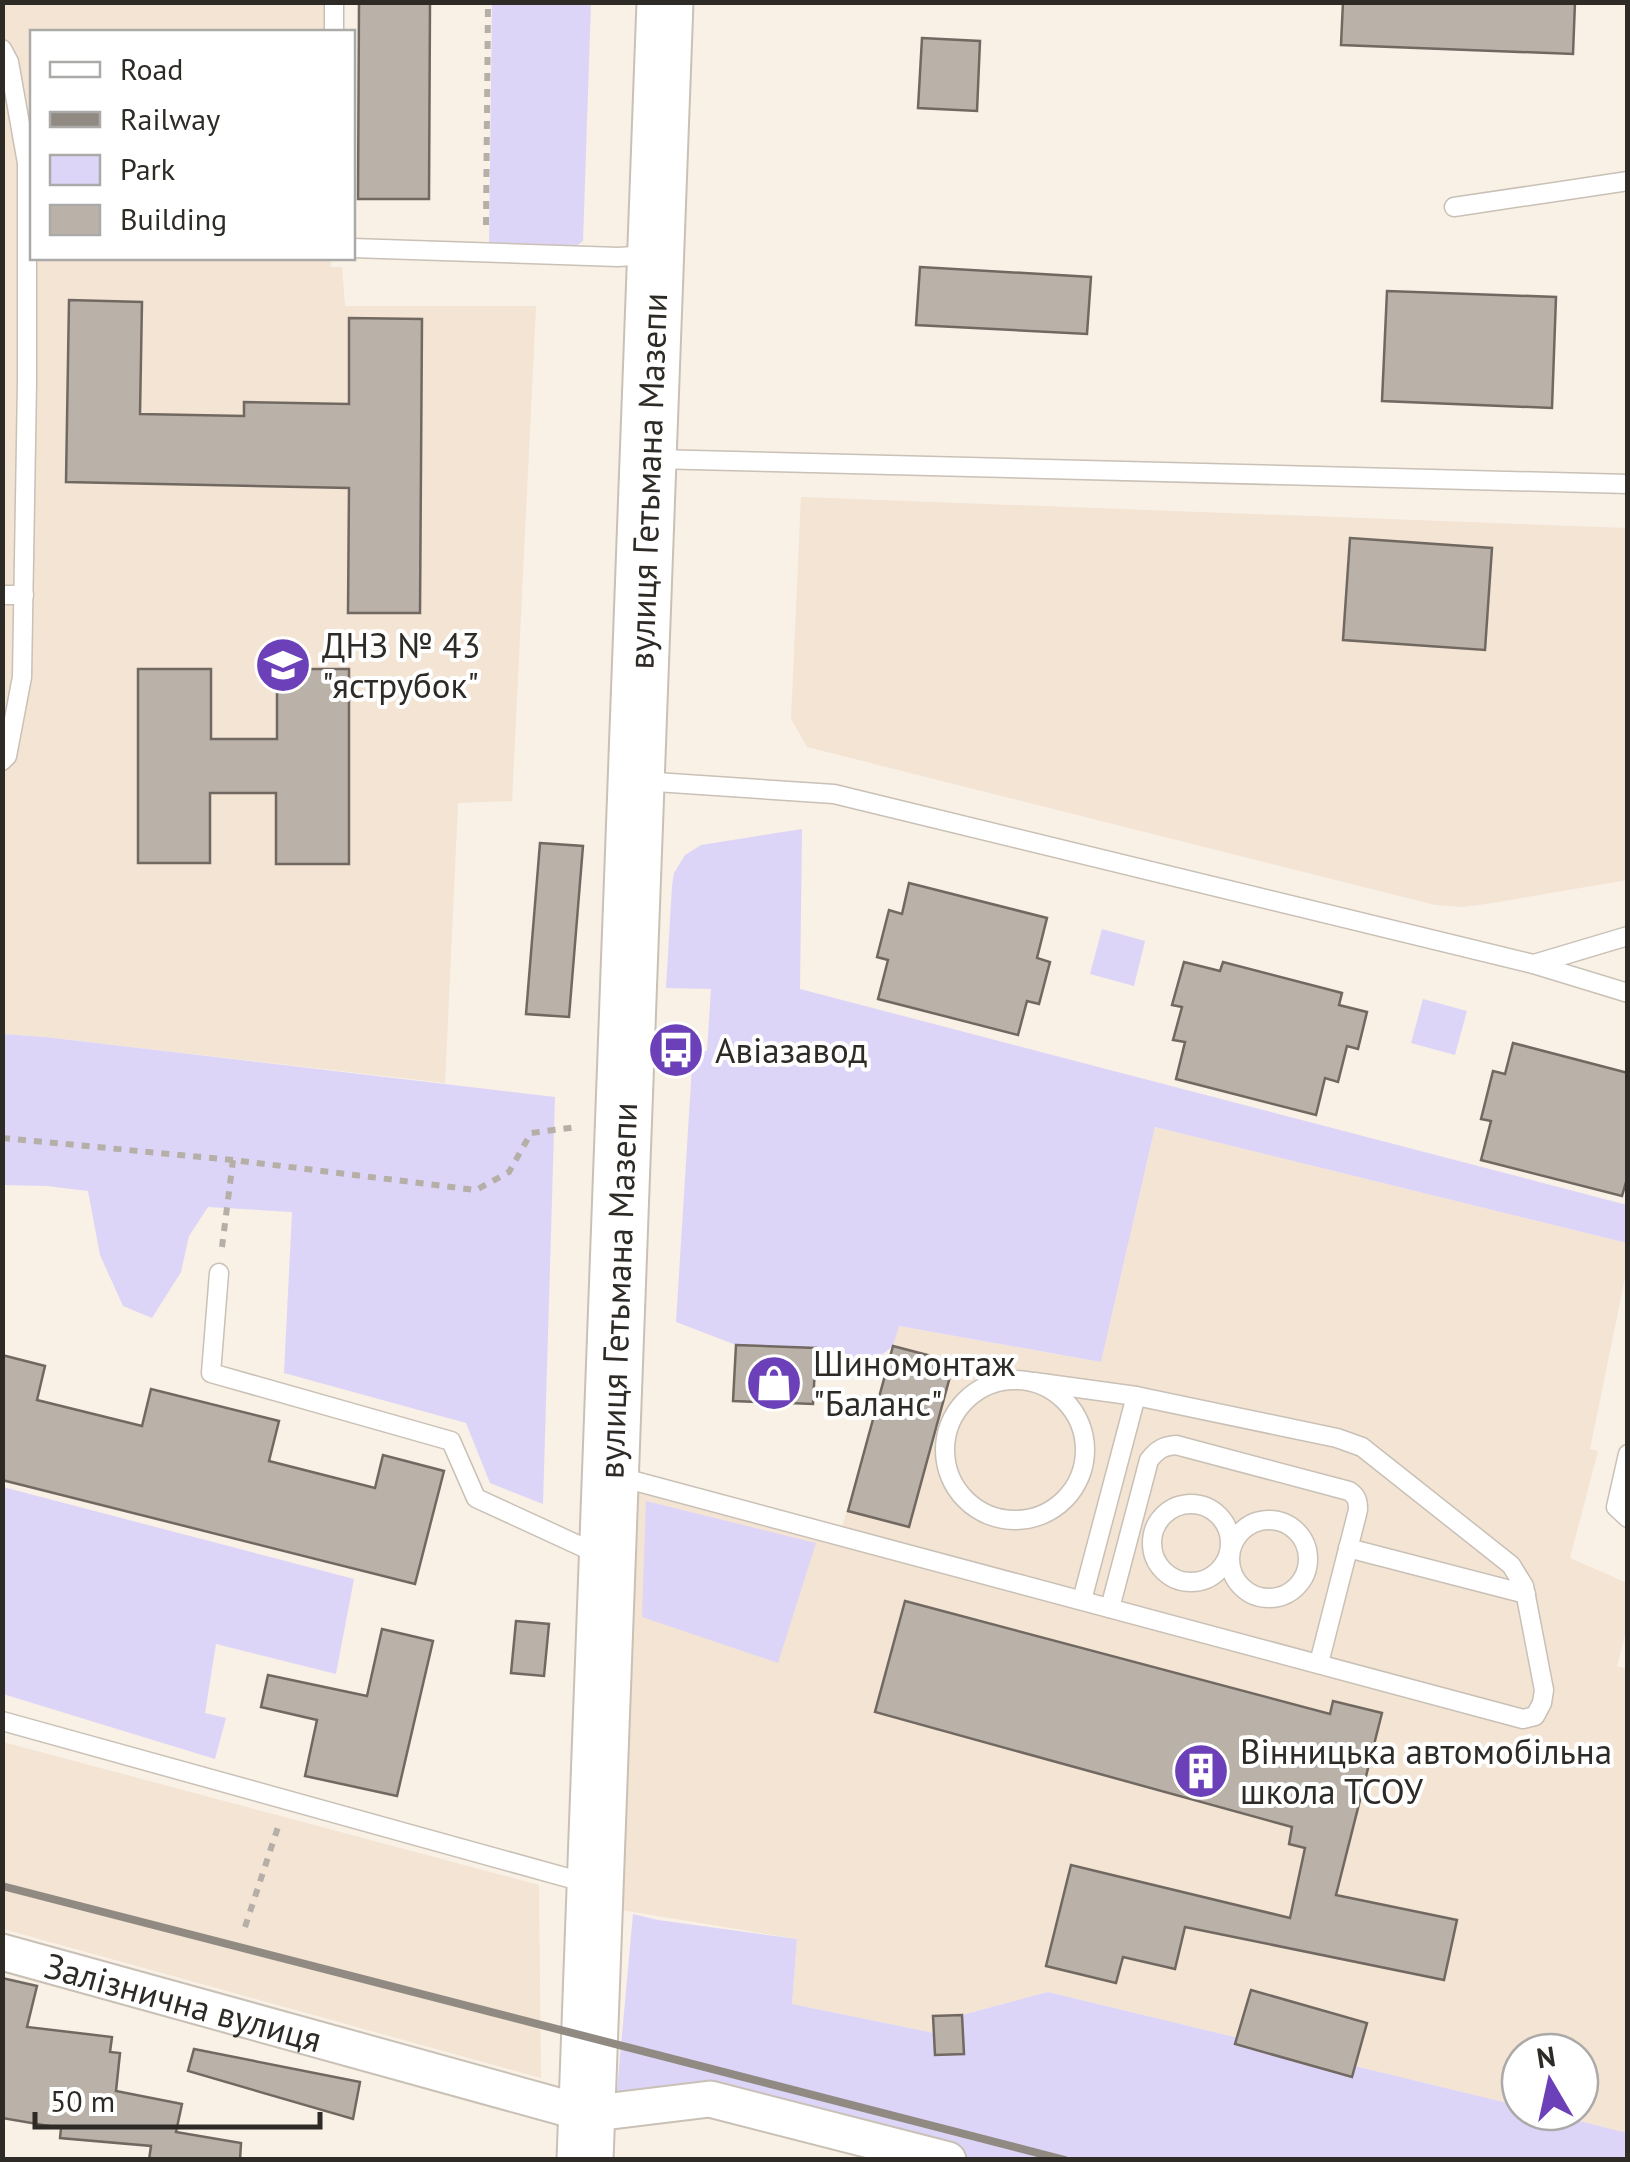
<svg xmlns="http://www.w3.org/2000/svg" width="1630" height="2162" font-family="'PT Sans',sans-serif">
<rect width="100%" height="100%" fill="#f9f0e6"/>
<g fill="#f3e4d4">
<path d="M2,3H334V32H32V258H331V267H342L345,306H536L512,801L458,803L445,1083L45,1037L3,1034Z"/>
<path d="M801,497L1627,528V880L1486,904L1461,907L1435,905L807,747L791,719Z"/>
<path d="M1155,1127L1627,1243V1268L1590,1449L1598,1451L1570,1558L1627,1583V1628L1617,1666L1628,1669L1627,2133L1544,2112H1580V2052H1520V2106L1048,1992L962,2015L934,2016V2033L792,2004L797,1939L621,1910L638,1482L840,1535L898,1326L1101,1362Z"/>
<path d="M3,1742L539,1885L541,2078L3,1929Z"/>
</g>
<g fill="#ddd5f8">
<path d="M492,3H591L583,241L571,250L489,247Z"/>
<path d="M802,829L800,989L1627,1205V1243L1155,1127L1101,1362L899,1326L893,1346L861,1371L815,1365V1348L736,1345L676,1322L693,1050L707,1051L711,989L666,988L672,886L674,873L685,855L701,845Z"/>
<path d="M1102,929L1145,941L1134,986L1090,974Z"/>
<path d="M1423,999L1467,1011L1455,1055L1411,1043Z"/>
<path d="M3,1034L45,1037L555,1097L543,1504L490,1483L466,1423L284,1373L292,1212L208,1207L189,1236L181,1272L152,1318L123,1306L100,1255L88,1191L47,1186L3,1185Z"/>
<path d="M3,1487L354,1579L336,1674L216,1644L205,1713L226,1718L215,1759L3,1694Z"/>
<path d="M646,1501L816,1543L778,1663L642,1617Z"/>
<path d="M633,1914L658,1920L797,1939L792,2004L934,2033L935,2055L964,2054L962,2015L1048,1992L1520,2106V2112H1544L1627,2133L1628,2159H948L710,2099L615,2111Z"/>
</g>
<g fill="#bab2a8" stroke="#716961" stroke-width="2.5">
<path d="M359,2H430L429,199H358Z"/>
<path d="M1343,2H1575L1573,54L1341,45Z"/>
<path d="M922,38L980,41L977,111L918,108Z"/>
<path d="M920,267L1091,277L1087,334L916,325Z"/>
<path d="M1387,291L1556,297L1552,408L1382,401Z"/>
<path d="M69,300L142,302L140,414L244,416V402L349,404V318L422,319L420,613H348L349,488L66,482Z"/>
<path d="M1350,538L1492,548L1485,650L1343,640Z"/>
<path d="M138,669H211V739H277V669H349V864H276V793H210V863H138Z"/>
<path d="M540,843L583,846L569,1017L526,1014Z"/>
<path d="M909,883L1047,918L1037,958L1050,962L1039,1004L1027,1001L1018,1035L878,999L888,960L877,957L889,910L902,914Z"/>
<path d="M1184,962L1220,971L1223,962L1342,993L1339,1005L1367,1012L1358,1049L1347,1046L1338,1082L1325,1078L1316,1115L1176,1079L1185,1042L1173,1040L1182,1007L1172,1005Z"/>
<path d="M1513,1043L1628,1073V1175L1622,1196L1481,1160L1491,1121L1481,1119L1493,1071L1505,1074Z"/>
<path d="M736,1345L816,1348L813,1404L733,1401Z"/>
<path d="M893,1346L954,1362L909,1527L848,1511Z"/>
<path d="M2,1355L45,1366L37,1400L142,1426L151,1389L279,1421L269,1461L375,1488L383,1455L444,1471L415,1584L2,1480Z"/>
<path d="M905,1601L1330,1714L1333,1701L1382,1713L1336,1895L1457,1920L1444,1980L1185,1927L1175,1969L1123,1957L1116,1983L1046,1966L1071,1865L1290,1918L1305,1848L1289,1844L1292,1827L875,1712Z"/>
<path d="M516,1621L549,1624L544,1676L511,1673Z"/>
<path d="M382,1629L433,1641L397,1796L305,1776L317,1720L261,1707L268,1675L367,1696Z"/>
<path d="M2,1978L37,1986L27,2027L112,2037L110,2052L120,2053L116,2091L182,2104L176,2132L241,2143L240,2160H149L151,2146L60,2138L61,2128L2,2118Z"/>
<path d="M1251,1990L1367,2023L1352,2077L1235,2044Z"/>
<path d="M962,2015L964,2054L935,2055L933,2016Z"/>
<path d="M194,2049L360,2082L353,2119L188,2071Z"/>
</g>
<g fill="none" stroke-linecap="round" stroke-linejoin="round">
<g stroke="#c9c0b6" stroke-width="21">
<g id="service">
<path d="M334,32V2"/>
<path d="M2,49L9,62L27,163V382L22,677L7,756L2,761"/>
<path d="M1454,207L1628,181"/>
<path d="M352,248L618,257L650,255"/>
<path d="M653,459L1628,484"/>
<path d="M2,595H24"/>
<path d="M641,781L834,794L1533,964L1628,993"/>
<path d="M1534,964L1628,936"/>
<path d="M219,1273L211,1373L451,1441L476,1498L602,1556"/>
<circle cx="1015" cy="1450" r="70"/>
<path d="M1628,1454L1616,1507L1628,1518"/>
<path d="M616,1476L1523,1719L1535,1716L1542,1703L1544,1690L1524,1586L1511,1565L1362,1447L1337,1438L1136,1396L1034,1382"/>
<circle cx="1191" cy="1543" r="39"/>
<circle cx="1269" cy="1559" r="39"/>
<path d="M1348,1548L1526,1594"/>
<path d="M1082,1600L1136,1396"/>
<path d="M1110,1608L1149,1460C1157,1450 1163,1446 1176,1445L1349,1491C1357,1496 1358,1501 1358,1510L1319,1663"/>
<path d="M2,1721L590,1884"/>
</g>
</g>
<g stroke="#c9c0b6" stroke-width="39">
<g id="minor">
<path id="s1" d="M2,1952L587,2114L710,2099L948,2160"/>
</g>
</g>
<g stroke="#c9c0b6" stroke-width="59">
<g id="primary">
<path id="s2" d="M585,2160L665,2"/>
</g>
</g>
<g stroke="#b6afa7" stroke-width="6" stroke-dasharray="8 8" stroke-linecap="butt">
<path d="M486,225L488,2"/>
<path d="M2,1138L233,1160L476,1190L509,1172L531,1133L577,1127"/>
<path d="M222,1247L233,1160"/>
<path d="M245,1927L279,1824"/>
</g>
<use href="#service" stroke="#fff" stroke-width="18"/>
<use href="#minor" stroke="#fff" stroke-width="35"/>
<use href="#primary" stroke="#fff" stroke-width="55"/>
<path stroke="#908a83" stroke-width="8" d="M2,1886L1065,2160"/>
</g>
<defs>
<g id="school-disc" transform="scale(2.875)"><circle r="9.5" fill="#6c40b8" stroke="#fff"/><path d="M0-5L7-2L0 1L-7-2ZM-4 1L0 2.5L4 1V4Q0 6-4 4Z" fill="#fff"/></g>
<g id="bus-disc" transform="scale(2.875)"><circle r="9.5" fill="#6c40b8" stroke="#fff"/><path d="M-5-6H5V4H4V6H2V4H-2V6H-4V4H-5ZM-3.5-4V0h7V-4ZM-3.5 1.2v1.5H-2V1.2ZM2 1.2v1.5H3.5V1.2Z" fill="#fff"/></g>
<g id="shop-disc" transform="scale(2.875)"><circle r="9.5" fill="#6c40b8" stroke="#fff"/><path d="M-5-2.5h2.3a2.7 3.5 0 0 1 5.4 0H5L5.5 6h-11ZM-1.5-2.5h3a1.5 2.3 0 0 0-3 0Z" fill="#fff"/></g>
<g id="building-disc" transform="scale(2.875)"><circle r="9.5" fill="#6c40b8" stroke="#fff"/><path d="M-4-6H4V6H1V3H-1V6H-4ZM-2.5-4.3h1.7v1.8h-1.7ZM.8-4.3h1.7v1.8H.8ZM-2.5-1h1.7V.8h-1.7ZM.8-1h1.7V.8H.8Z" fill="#fff"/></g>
</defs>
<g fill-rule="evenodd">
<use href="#school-disc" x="283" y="665"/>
<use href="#bus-disc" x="676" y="1050"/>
<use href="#shop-disc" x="774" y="1383"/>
<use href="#building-disc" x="1201" y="1771"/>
</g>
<g text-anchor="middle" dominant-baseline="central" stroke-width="8" stroke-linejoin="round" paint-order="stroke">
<g font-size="35" fill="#2e2b27" stroke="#fff">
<text stroke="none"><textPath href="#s2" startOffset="1680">вулиця Гетьмана Мазепи</textPath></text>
<text stroke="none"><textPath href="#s2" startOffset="870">вулиця Гетьмана Мазепи</textPath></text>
<text stroke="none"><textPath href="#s1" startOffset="188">Залізнична вулиця</textPath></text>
</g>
<g font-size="35" fill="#2e2b27" stroke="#fff" text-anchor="start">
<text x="322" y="645">ДНЗ № 43<tspan x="322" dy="40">"яструбок"</tspan></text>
<text x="715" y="1050">Авіазавод</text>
<text x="813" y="1363">Шиномонтаж<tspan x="813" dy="40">"Баланс"</tspan></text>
<text x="1240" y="1751">Вінницька автомобільна<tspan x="1240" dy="40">школа ТСОУ</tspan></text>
</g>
</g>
<rect width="1630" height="2162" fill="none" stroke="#2e2b27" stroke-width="10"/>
<rect x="30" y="30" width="325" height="230" fill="#ffffff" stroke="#abaaa9" stroke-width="2.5"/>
<rect x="50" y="62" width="50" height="15" fill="#ffffff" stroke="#abaaa9" stroke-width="2.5"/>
<text x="120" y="80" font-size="30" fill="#2e2b27">Road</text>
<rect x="50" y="112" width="50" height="15" fill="#908a83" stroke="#abaaa9" stroke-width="2.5"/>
<text x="120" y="130" font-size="30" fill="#2e2b27">Railway</text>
<rect x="50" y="155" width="50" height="30" fill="#ddd5f8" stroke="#abaaa9" stroke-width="2.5"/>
<text x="120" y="180" font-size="30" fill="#2e2b27">Park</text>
<rect x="50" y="205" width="50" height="30" fill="#bab2a8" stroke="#abaaa9" stroke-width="2.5"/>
<text x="120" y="230" font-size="30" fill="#2e2b27">Building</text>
<g transform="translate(1550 2082) rotate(351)"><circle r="48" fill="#ffffff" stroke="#abaaa9" stroke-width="2.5"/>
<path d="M0-8L18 38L0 25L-18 38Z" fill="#6c40b8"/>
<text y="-15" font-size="28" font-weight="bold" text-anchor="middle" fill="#2e2b27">N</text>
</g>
<path d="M35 2112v15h285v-15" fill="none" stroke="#2e2b27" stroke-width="5"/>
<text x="50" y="2112" font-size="30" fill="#2e2b27" stroke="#ffffff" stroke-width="8" paint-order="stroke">50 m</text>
</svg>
